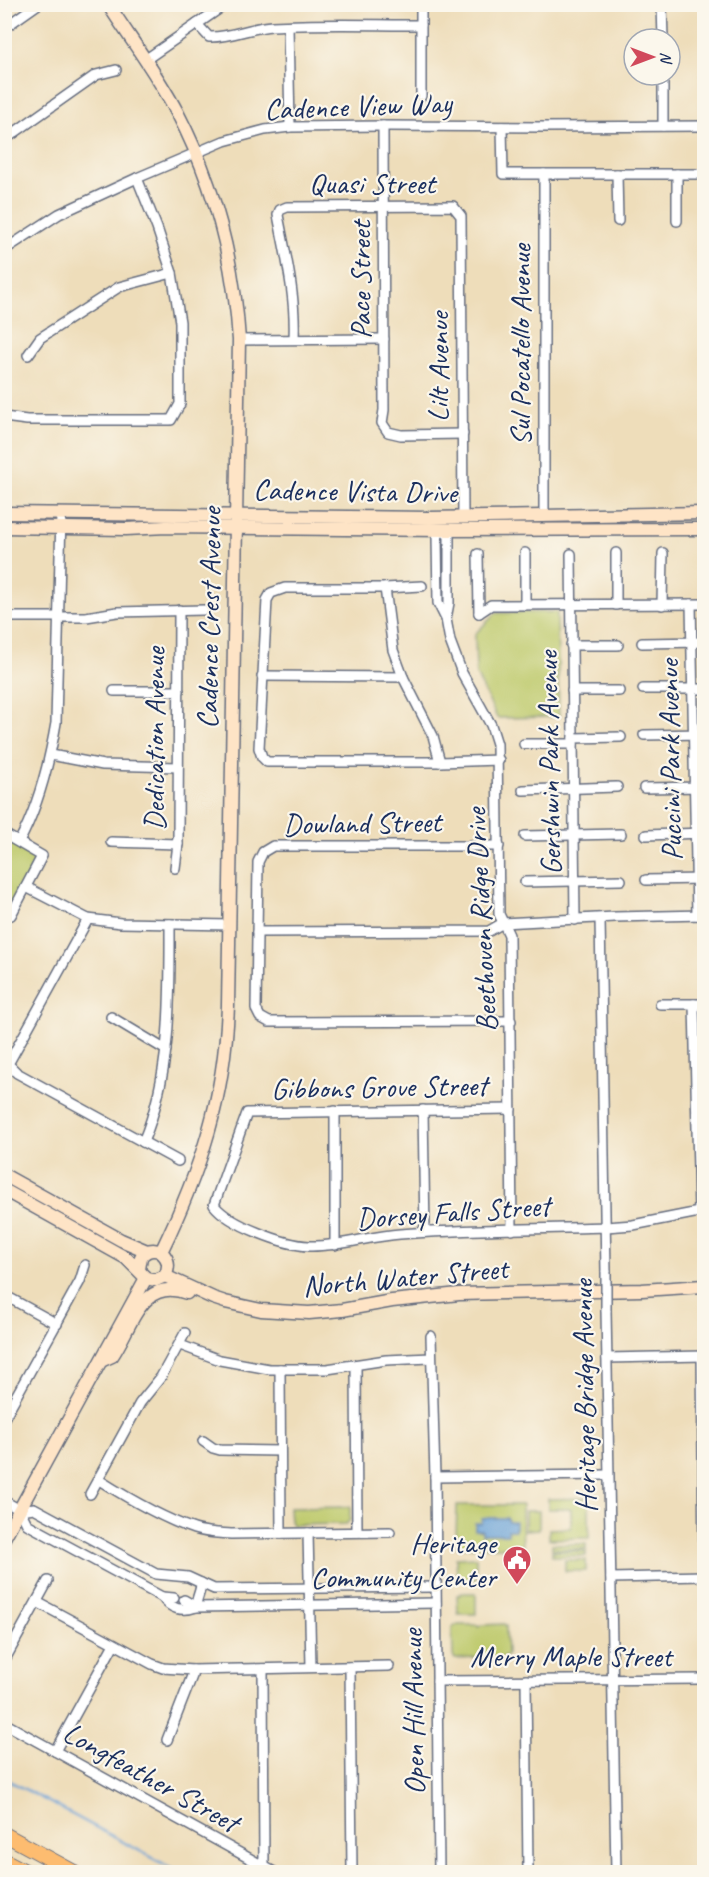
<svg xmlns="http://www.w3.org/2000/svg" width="709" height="1877" font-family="Caveat,sans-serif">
<rect width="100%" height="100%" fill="#fbf7ec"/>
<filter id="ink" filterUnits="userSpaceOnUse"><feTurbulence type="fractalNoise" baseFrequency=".0167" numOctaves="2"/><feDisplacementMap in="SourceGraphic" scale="12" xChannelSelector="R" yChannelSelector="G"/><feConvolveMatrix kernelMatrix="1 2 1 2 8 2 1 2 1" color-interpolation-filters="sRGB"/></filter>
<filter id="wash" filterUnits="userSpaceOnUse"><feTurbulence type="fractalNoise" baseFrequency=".008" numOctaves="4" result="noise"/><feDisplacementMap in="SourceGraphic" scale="24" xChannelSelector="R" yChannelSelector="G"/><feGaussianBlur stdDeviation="1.35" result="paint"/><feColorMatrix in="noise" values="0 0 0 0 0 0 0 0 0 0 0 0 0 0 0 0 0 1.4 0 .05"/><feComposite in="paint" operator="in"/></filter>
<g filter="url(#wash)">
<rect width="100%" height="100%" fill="#eeddba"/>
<g fill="#bdc96b" stroke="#6c7c64" stroke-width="1.5" fill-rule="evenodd">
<path d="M557,612L559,717L497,718L476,674L475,634L496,613Z"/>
<path d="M4,838L34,854L37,859L12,907L4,908Z"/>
<path d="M589,1498V1538L549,1539V1529L571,1528V1509H548V1499Z"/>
<path d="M457,1505H522L523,1560H515L514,1547H457L456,1537ZM490,1518H507V1522L514,1530H508L507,1534H483L482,1530H475V1523H482Z"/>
<path d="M350,1507V1520L346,1524L292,1525L290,1521L289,1508Z"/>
<path d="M525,1511H539V1529L525,1530Z"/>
<rect x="552" y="1544" width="34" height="5"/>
<rect x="552" y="1551" width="34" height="5"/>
<path d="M476,1557V1579H462L461,1577H457L456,1558Z"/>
<rect x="565" y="1560" width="21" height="11"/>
<path d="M461,1593H476V1614H458L457,1595H461Z"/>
<path d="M504,1624L506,1626L507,1655L504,1658H482L480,1656L478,1658L455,1659L453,1656L452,1627L455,1625H478L479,1627L481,1625Z"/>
</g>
<path fill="#67a0d6" stroke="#41689a" stroke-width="1.5" d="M489,1518H507L508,1522H515V1530H508V1534H482V1530H475V1523H482V1519Z"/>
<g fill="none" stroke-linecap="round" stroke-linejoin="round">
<path stroke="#67a0d6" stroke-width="2" d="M4,1778L179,1872"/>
</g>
</g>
<g filter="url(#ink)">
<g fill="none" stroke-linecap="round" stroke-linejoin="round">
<g stroke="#656c7e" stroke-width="12">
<g id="street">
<path d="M662,4L663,39"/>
<path d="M197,24L209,37C230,38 251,27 272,26C321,23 372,25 421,25"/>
<path d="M288,26L290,127"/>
<path d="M4,28L38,4"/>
<path d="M145,60L226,4"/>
<path d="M663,75V126"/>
<path d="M421,96V4"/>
<path d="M383,126L384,410L382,423L388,432L401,435L463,434"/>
<path d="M502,127L503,174H704"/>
<path d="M4,140L96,75L116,70"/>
<path d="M544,174V517"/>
<path d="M617,174L618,221"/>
<path d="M677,174V221"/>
<path d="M4,250L59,214L137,178L224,141L265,130L290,127L383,126L544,127L704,126"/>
<path d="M294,338C296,297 286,256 278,215L280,210L287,207L453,206L461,216L463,518"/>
<path d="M239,340L384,339"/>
<path d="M28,355L40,338L119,287L172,273"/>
<path d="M4,417L27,420H171L180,404V322L172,273L157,228L137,178"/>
<path d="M525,553V605"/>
<path d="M616,553V605"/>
<path d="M478,554L479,613"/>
<path d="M571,554L575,920"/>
<path d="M422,586L385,588H285L271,593L267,600L259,748L262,757L267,762H440L499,760"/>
<path d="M385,588L393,650L403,677L433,736L440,762"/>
<path d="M691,604L697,915"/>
<path d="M662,605L663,553"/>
<path d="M479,613L491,605L704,604"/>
<path d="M4,617H86L117,612L204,610"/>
<path d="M446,619L449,603V536L443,530L437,536L438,603L446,619L450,641L462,673L491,725L497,744L499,914L509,935L512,1230"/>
<path d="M642,643L704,642"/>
<path d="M571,645H618"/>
<path d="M262,676L403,677"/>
<path d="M643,689H704"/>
<path d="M114,691H179"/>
<path d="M572,691H619"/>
<path d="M644,735L704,734"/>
<path d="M573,738L621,737"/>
<path d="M524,744H573"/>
<path d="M51,755L103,765L178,767"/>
<path d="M644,788L704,787"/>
<path d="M523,790L617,787"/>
<path d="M4,834L42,856L11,915L4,912"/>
<path d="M646,835L704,833"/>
<path d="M525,836L621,834"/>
<path d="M19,842C39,805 49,764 56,723L61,514"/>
<path d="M111,842L178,844"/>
<path d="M499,846H273L263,852L258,862L256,1009L260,1017L269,1022L511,1021"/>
<path d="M175,868L178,844L179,610"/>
<path d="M646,880L704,879"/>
<path d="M525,882L621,880"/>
<path d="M26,887L88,919L121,923L230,925"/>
<path d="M88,919L8,1064L17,1073L178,1161"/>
<path d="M600,919L606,1272"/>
<path d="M257,932L489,931L503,923L615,917L704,915"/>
<path d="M660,1004H704"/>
<path d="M694,1004L699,1212"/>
<path d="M111,1017L166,1050"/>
<path d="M511,1109L247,1113L214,1205C229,1225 285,1245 309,1246C340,1247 369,1236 400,1234C468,1229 537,1229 606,1227L633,1225L704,1211"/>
<path d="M423,1110L425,1232"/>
<path d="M335,1111V1245"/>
<path d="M143,1142C172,1073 170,997 170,924"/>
<path d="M4,1295L57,1324"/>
<path d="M606,1310L616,1872"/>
<path d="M431,1336L435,1477L439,1872"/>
<path d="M180,1345L220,1360L269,1369H327L386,1360L431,1358"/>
<path d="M702,1356L704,1564"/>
<path d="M607,1358L704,1356"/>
<path d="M356,1365L357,1532"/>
<path d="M280,1369L281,1533"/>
<path d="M4,1418L80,1281L85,1265"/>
<path d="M203,1441L213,1448L220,1450L280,1451"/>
<path d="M435,1477L608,1475"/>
<path d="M99,1480C126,1497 164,1519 194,1529C206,1533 219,1533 231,1534L390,1532"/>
<path d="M90,1494L140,1403L161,1377L185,1333"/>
<path d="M4,1501L20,1510"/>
<path d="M20,1510L34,1508L156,1574L188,1577L214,1589L436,1587"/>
<path d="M20,1510L27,1524L162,1597C170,1609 182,1612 196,1607C196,1598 201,1592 201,1583"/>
<path d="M308,1533L311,1667"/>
<path d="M611,1578L704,1576"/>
<path d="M162,1597L174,1598"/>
<path d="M184,1600L196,1607L436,1603"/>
<path d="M37,1602L152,1664L163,1668L193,1670L389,1666"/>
<path d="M4,1661L48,1581"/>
<path d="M350,1667L352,1872"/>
<path d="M263,1669L264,1867"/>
<path d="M526,1680L528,1872"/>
<path d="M437,1681L704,1679"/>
<path d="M4,1723L274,1872"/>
<path d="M167,1740L192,1676L193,1670"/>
<path d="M55,1751L114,1644"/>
</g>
</g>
<g stroke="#656c7e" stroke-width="15">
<g id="secondary">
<path d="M108,4C131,40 157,74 177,112C214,183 234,261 239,340L228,1005C225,1098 201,1169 161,1252"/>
<path d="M4,513L430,518L704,513"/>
<path d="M4,527L126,529L166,527L443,530L704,529"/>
<path d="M4,1175L121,1240L147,1251"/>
<path d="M4,1190L126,1258L146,1278L156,1280L165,1276C170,1266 169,1259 161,1252C153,1248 146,1250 141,1257L139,1269"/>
<path d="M165,1276L213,1298L225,1302L261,1310L309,1313L342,1310L392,1301L459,1294L642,1290L704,1286"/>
<path d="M103,1360L112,1356C132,1327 141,1276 187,1293"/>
<path d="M4,1538L146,1278"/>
</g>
</g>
<g stroke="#656c7e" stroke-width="16">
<g id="primary">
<path d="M4,1834L74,1872"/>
<path d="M4,1860L27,1872"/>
</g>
</g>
<use href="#street" stroke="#fff" stroke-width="9"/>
<use href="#secondary" stroke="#fee4c6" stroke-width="12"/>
<use href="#primary" stroke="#fdbc70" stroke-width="14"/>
<g stroke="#656c7e" stroke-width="12" stroke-linecap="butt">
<path id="street-bridge" d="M606,1272V1310"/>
</g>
<use href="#street-bridge" stroke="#fff" stroke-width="9"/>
</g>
</g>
<defs>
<g id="civic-pin" transform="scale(1.5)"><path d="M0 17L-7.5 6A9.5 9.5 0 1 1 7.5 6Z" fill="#d1495b" stroke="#fbf7ec"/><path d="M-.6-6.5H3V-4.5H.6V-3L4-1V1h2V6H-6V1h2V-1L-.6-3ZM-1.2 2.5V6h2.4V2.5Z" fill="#fff"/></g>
</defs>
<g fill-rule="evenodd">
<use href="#civic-pin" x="517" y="1560"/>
</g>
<g text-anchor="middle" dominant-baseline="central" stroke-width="4.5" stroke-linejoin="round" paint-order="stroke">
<g font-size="30" fill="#1b2f5e" stroke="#fbf7ec">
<text transform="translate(358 106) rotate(-2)">Cadence View Way</text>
<text x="372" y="183">Quasi Street</text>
<text transform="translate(360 280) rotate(-90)">Pace Street</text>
<text transform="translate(520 345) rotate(-90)">Sul Pocatello Avenue</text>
<text transform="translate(438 367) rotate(-90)">Lilt Avenue</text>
<text transform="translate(355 491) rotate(1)">Cadence Vista Drive</text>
<text transform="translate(209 618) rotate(-89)">Cadence Crest Avenue</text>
<text transform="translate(154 739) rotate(-90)">Dedication Avenue</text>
<text transform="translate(670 760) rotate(-91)">Puccini Park Avenue</text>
<text transform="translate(549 763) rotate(-91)">Gershwin Park Avenue</text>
<text transform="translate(362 823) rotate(-1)">Dowland Street</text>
<text transform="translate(481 920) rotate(-93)">Beethoven Ridge Drive</text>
<text transform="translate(379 1087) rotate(-1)">Gibbons Grove Street</text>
<text transform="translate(453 1212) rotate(-4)">Dorsey Falls Street</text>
<text transform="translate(405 1277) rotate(-5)">North Water Street</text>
<text transform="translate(584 1396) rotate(-91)">Heritage Bridge Avenue</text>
<text x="571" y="1656">Merry Maple Street</text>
<text transform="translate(413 1712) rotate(-91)">Open Hill Avenue</text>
<text transform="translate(151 1777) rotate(29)">Longfeather Street</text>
</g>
<g font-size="30" fill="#1b2f5e" stroke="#fbf7ec" text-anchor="end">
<text x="496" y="1543">Heritage<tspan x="496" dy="34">Community Center</tspan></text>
</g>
</g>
<rect width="709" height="1877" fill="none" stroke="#fbf7ec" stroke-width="24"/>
<g transform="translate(652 57) rotate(90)"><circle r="28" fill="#fbf7ec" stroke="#a1a7b3" stroke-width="1.5"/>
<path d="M0-4.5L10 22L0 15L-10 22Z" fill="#d1495b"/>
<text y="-9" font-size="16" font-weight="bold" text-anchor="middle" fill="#1b2f5e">N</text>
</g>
</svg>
